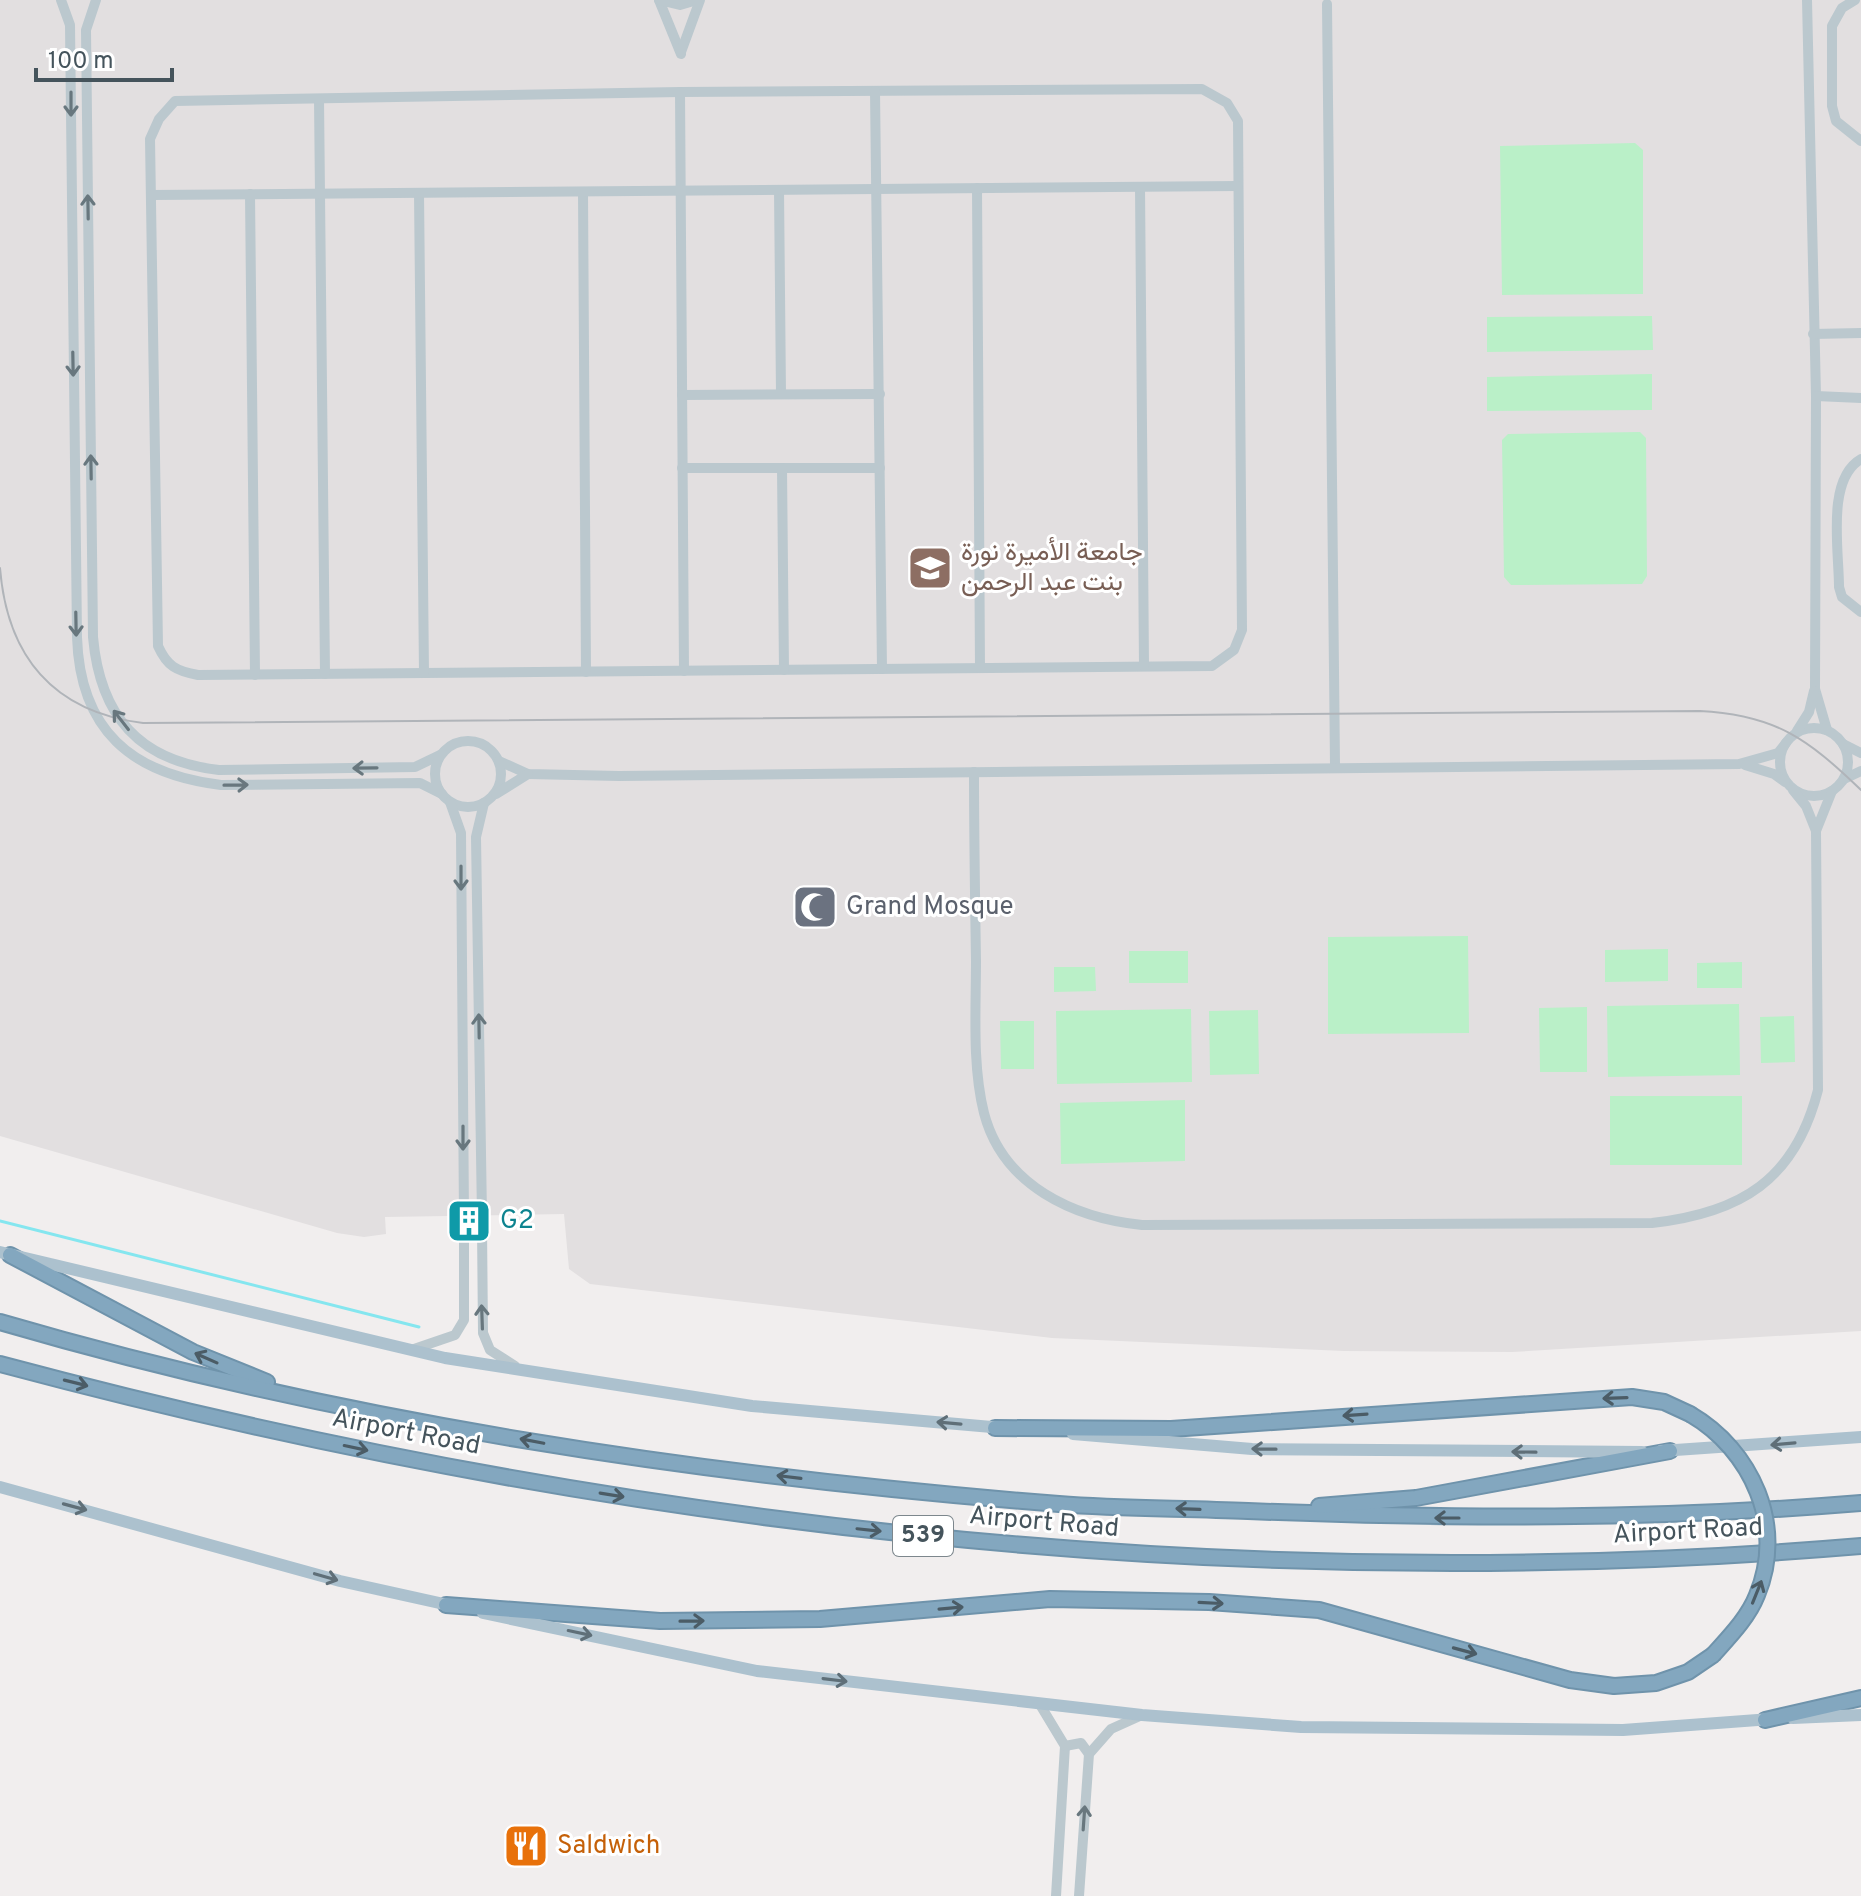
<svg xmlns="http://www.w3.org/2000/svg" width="1861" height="1896" font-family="Overpass,Vazirmatn,sans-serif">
<rect width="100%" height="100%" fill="#f1eeee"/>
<path fill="#e2dfe0" d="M0,0H1861V1331L1512,1352L1344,1351L1052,1338L590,1284L569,1269L564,1214L385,1217L386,1234L364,1237L337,1233L0,1136Z"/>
<g fill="#baf0c8">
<path d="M1635,143L1643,150V294L1502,295L1500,146Z"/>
<path d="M1652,316L1653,350L1487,352V317Z"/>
<path d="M1652,374V410L1487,411V377Z"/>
<path d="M1640,432L1646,438L1647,576L1642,584L1511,585L1504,577L1502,440L1508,434Z"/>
<path d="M1468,936L1469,1033L1328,1034V937Z"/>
<path d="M1668,949V981L1605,982V950Z"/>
<rect x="1129" y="951" width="59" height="32"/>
<path d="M1742,962V988H1697V963Z"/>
<path d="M1054,967H1095L1096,991L1054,992Z"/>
<path d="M1739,1004L1740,1075L1608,1077L1607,1006Z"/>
<path d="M1587,1007V1072H1540L1539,1008Z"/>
<path d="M1191,1009L1192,1082L1057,1084L1056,1011Z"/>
<path d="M1258,1010L1259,1074L1210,1075L1209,1011Z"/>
<path d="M1794,1016L1795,1062L1761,1063L1760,1017Z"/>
<path d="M1000,1021H1034V1069H1001Z"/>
<rect x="1610" y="1096" width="132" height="69"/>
<path d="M1185,1100V1161L1061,1164L1060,1103Z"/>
</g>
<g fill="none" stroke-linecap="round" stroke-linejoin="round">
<path stroke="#85e6ef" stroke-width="3" d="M0,1221L419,1327"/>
<g stroke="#6f93ab" stroke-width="18">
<g id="highway">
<path d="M10,1255L193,1352L267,1382"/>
<path d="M0,1322C345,1423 702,1476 1059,1504C1122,1509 1185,1508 1248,1511C1453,1519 1656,1520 1861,1503"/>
<path d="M0,1364C605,1526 1235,1599 1861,1546"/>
<path d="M995,1428L1171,1429L1632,1397L1664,1402L1690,1414"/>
<path d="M1319,1506L1416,1498L1670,1451"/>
<path d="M446,1605L660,1621L820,1619L1050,1599L1209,1602L1319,1610L1570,1680L1614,1686L1656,1683L1688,1672L1713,1655"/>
<path d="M1765,1720L1861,1698"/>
</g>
</g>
<g stroke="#bbc8ce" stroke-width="10">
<path d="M61,0L70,25L77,637C80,730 131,774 221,785L420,783L442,794"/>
<path d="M96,0L86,30L93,637C100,716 139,761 219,770L415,767L440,755"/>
<path d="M659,0L681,54"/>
<path d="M659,0L680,5L697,0"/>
<path d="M1807,0L1816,396L1815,689L1827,730"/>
<path d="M1855,0L1842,8L1832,26V106L1836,121L1861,141"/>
<path d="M1327,4L1335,766"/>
<path d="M681,52L700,0"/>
<path d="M1202,89L1227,103L1238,121L1242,630L1234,650L1212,666L198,675C176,671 167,666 158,646L150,139L159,119L175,101L680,92Z"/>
<path d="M875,91L882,669"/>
<path d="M680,92L684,671"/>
<path d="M319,99L325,674"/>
<path d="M1140,187L1144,666"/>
<path d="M977,188L980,668"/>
<path d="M779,190L781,394"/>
<path d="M583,192L586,672"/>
<path d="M419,193L424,673"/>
<path d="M250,194L255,675"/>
<path d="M151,195L1238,186"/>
<path d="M1813,334L1861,333"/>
<path d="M682,395L880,394"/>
<path d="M1816,396L1861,398"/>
<path d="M1861,459C1826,479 1839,550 1839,587L1842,597L1861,612"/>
<path d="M682,468H880"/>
<path d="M782,468L784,670"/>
<circle cx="1814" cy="762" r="34"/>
<path d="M1797,731L1809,712L1814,691"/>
<circle cx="468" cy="774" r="33"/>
<path d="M1843,744L1861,753"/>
<path d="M499,761L528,774L619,776L1739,764L1778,753L1786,743"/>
<path d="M1745,765L1774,774L1785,782"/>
<path d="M974,772C974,835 975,898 976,961C976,1010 972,1065 984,1113C1003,1186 1074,1218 1142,1225L1652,1223C1741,1213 1795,1180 1818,1090L1816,831L1806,806L1793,790"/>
<path d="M1844,779L1861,771"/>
<path d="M496,794L528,774"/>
<path d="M450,802L461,833L464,1217"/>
<path d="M1816,831L1832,791"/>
<path d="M482,1216L476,837L484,803"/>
<path d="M482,1227L483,1333L490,1350L515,1366"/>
<path d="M414,1349L455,1335L464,1320V1227"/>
<path d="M1039,1703L1065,1746L1056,1896"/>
<path d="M1065,1746L1081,1743L1089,1754"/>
<path d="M1079,1896L1089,1754L1111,1729L1142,1715"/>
</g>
<g stroke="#acc1ce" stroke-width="12">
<path d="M0,1252L445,1358L752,1406L1003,1428"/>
<path d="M1073,1434L1252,1449L1642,1452"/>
<path d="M1661,1451L1861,1437"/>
<path d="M0,1487L340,1581L453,1606"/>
<path d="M483,1613L757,1671L1142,1715L1301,1727L1623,1730L1771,1719"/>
<path d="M1793,1718L1861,1715"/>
</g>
<use href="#highway" stroke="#83a7bf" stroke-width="14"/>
<path stroke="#b0b4b9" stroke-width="2" d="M0,568C7,656 53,712 143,723L1700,711C1776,715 1808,739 1861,790"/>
<g stroke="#6f93ab" stroke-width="18" stroke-linecap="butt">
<path id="highway-bridge" d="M1690,1414C1752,1450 1786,1526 1757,1595C1748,1618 1729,1637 1713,1655"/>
</g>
<use href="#highway-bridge" stroke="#83a7bf" stroke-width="14"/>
</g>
<defs><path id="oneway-shaft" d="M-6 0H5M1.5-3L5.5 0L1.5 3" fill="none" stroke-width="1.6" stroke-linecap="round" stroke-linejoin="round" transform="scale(2)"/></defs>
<g stroke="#68777e">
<use href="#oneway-shaft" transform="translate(71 104) rotate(90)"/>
<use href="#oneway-shaft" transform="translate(88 207) rotate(-91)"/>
<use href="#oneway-shaft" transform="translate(73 364) rotate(89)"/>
<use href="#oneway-shaft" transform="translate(91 467) rotate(-91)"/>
<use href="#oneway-shaft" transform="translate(76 624) rotate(89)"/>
<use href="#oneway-shaft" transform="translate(121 720) rotate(-128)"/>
<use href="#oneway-shaft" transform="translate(365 768) rotate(179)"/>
<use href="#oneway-shaft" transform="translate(236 785) rotate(-1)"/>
<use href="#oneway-shaft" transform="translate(461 878) rotate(90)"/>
<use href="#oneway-shaft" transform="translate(479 1026) rotate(-91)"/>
<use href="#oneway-shaft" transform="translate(463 1138) rotate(90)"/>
<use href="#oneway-shaft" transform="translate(482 1317) rotate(-92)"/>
<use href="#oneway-shaft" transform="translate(1084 1818) rotate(-86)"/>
</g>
<g stroke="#4b5c66">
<use href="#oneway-shaft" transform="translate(206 1358) rotate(-156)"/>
<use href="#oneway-shaft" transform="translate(76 1383) rotate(14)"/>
<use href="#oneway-shaft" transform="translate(1615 1398) rotate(178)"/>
<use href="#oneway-shaft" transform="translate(1355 1415) rotate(176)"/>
<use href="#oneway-shaft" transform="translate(532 1441) rotate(-169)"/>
<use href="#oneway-shaft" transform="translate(356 1448) rotate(12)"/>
<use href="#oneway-shaft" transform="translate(789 1477) rotate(-173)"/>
<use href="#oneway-shaft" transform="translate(612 1495) rotate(9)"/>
<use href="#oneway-shaft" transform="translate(1188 1509) rotate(-178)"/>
<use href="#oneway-shaft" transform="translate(1447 1518) rotate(180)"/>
<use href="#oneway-shaft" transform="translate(869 1530) rotate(6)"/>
<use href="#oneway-shaft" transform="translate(1757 1592) rotate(-68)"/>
<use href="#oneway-shaft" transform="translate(1211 1603) rotate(3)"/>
<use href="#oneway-shaft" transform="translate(951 1608) rotate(-5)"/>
<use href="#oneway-shaft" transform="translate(692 1621) rotate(-1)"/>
<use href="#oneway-shaft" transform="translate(1465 1651) rotate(15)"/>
</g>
<g stroke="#5f6f78">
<use href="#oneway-shaft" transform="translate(949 1423) rotate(-175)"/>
<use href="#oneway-shaft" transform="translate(1783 1444) rotate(175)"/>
<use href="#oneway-shaft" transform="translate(1264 1449) rotate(-179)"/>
<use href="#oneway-shaft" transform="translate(1524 1452) rotate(-179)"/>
<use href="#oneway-shaft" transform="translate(75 1507) rotate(15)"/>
<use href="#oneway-shaft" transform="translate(326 1577) rotate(16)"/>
<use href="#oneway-shaft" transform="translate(580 1633) rotate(12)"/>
<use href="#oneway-shaft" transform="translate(835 1680) rotate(7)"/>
</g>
<defs>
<g id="university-square" transform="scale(2.3)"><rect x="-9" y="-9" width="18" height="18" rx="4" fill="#8d6e63" stroke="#fff"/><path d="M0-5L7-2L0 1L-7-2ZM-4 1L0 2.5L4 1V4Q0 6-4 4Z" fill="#fff"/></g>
<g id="mosque-square" transform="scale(2.3)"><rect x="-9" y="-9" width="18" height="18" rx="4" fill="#6b7280" stroke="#fff"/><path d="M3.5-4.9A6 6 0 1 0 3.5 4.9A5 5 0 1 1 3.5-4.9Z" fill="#fff"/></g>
<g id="building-square" transform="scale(2.3)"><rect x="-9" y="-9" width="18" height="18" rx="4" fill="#0f9aa8" stroke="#fff"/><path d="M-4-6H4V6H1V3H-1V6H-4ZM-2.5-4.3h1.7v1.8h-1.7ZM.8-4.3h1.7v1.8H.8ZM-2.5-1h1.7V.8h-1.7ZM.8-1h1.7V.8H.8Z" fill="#fff"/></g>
<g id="restaurant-square" transform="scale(2.3)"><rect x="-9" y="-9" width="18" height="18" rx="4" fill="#e8710a" stroke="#fff"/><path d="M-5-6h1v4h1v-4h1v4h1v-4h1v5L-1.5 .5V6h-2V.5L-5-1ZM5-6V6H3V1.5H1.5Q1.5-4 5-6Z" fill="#fff"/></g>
</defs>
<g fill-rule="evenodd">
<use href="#university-square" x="930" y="568"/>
<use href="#mosque-square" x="815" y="907"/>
<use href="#building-square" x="469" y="1221"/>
<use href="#restaurant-square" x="526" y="1846"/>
</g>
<g text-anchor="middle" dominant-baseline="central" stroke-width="6" stroke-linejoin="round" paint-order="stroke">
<rect fill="#fff" stroke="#7d878d" stroke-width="2" x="893" y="1516" width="60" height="40" rx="6"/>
<g font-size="24" font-weight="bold" fill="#45545c">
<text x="923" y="1536">539</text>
</g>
<g font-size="26" fill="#785e54" stroke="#fff" text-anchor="start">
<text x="961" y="553">جامعة الأميرة نورة<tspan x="961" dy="30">بنت عبد الرحمن</tspan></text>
</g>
<g font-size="26" fill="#5b616d" stroke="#fff" text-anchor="start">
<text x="846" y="907">Grand Mosque</text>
</g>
<g font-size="26" fill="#0d838f" stroke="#fff" text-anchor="start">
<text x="500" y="1221">G2</text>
</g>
<g font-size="26" fill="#45545c" stroke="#fff">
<text transform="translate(406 1433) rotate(11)">Airport Road</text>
<text transform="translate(1044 1523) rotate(5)">Airport Road</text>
<text transform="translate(1688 1532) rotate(-3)">Airport Road</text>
</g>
<g font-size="26" fill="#c56008" stroke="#fff" text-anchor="start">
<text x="557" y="1846">Saldwich</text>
</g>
</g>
<path d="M36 68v12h136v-12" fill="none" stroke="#45545c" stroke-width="4"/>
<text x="48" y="68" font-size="24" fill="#45545c" stroke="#ffffff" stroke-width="6" paint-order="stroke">100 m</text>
</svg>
